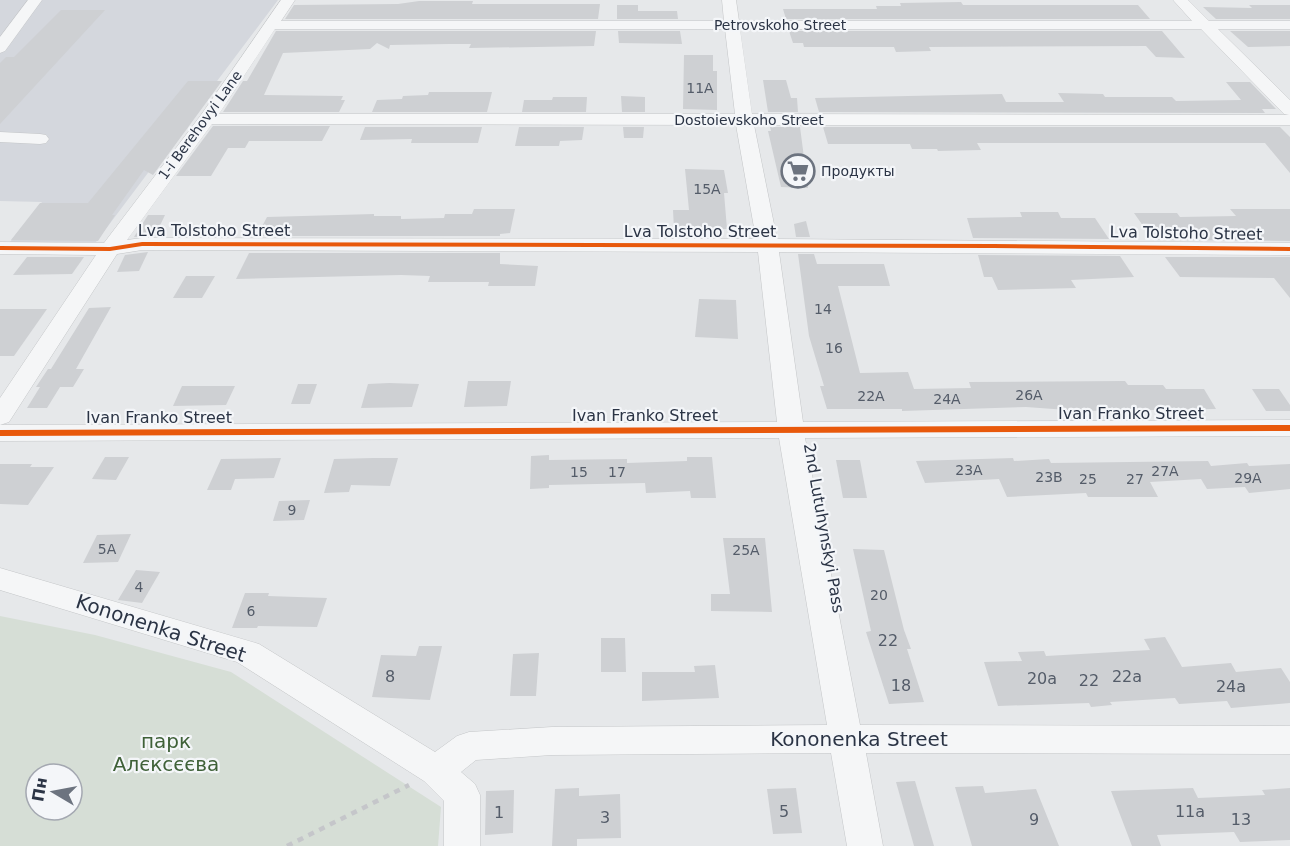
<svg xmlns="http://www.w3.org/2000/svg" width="1290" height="846" font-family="'DejaVu Sans',sans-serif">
<rect width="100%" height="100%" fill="#e6e8ea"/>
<path fill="#d4d7dd" d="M0,0H278L96,242H10L42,202L0,201Z"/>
<path fill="#d6ded6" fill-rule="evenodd" d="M0,616L95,635L231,672L441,807L438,846H0ZM36,774H72V810H36Z"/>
<g fill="#ced0d3">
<path d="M419,1H473L472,4H600L598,19H285L294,5L398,4Z"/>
<path d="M961,2L963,5H1138L1150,19H786L783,9H877L876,6H901L900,3Z"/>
<path d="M617,5H638V11H677L678,19H617Z"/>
<path d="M1249,5H1290V19H1216L1203,7L1252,8Z"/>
<path d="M61,10H105L0,124V63L6,57H14Z"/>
<path d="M276,31H596L594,46L469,48L471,44H449L390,45L389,49L377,43L370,49L283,53L264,95L343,96L341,100H345L339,112H223L243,81H247Z"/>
<path d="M618,31H680L682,44L619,43Z"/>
<path d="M789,31H1162L1185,58L1156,57L1146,46L929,47L931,51L896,52L894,47H804L803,43H793Z"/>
<path d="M1230,31H1290V46L1248,47Z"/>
<path d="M684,55H713V71H717V110L683,109Z"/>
<path d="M763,80H786L791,98H797L798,112H768Z"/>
<path d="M188,81H222L153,175L144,170L112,215H115L98,241L11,240L40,203H88Z"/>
<path d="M1226,82H1250L1276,109H1262L1265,113L819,112L815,98L1002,94L1006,102H1064L1058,93L1103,94L1105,97H1172L1176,101L1241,100Z"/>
<path d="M429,92H492L487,112H372L377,100L402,99L403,96L428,95Z"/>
<path d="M621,96L645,97V112H622Z"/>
<path d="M553,97H587L586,112H522L524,100H552Z"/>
<path d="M213,126H330L322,141H249L245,148H228L211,176H176Z"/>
<path d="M365,127H482L478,143H411L412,139L360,140Z"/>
<path d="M519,127H584L582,140L560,141L559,146H515Z"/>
<path d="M623,127H644L643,138H624Z"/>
<path d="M770,127H800L808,188L781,187L768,131H771Z"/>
<path d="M823,127H1280L1290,137V173L1265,143H977L981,150L938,151L937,149H912L910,144H828Z"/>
<path d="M685,169L724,170L728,193H724L727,229H674L673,210H689Z"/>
<path d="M474,209H515L510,233L500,234V236H257L267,217L374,214V216H401V219L444,218L445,214H472Z"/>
<path d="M1230,209H1290V241L1153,240L1134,213H1177L1180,217L1236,216Z"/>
<path d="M1020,212H1058L1061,218H1095L1109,239L973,238L967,218L1022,217Z"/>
<path d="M148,215H165L155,236L134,237Z"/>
<path d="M806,221L810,237H796L794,224Z"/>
<path d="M148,252L139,271L117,272L125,255Z"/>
<path d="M249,253H500V264L538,266L535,286H488L489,282H428L430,276L401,275L236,279Z"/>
<path d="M798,254H814L817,264H884L890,286H838L860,373L908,372L914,389L971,388L969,382L1125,381L1128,385H1163L1166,389H1204L1216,409L1081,411L1026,407L902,411V409H827L820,386H824L809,336Z"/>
<path d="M978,255L1120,256L1134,277L1071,280L1076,288L998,290L992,277H984Z"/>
<path d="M27,257H84L72,274L13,275Z"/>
<path d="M1165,257H1290V298L1274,278L1180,277Z"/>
<path d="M186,276H215L202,298H173Z"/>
<path d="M699,299L736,300L738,339L695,337Z"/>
<path d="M111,307L76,369H84L73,387H60L47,408H27L40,387H36L48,369H51L89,308Z"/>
<path d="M0,309H47L14,356H0Z"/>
<path d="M468,381H511L507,406L464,407Z"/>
<path d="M389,383L419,384L412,407L361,408L368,384Z"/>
<path d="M298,384H317L310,404H291Z"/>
<path d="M182,386H235L226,405L173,406Z"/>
<path d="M1252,389H1279L1290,405V411H1266Z"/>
<path d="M549,455V460L627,459V463L687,461V457H712L716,498H691L690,491L646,493L645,483L549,485V488L530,489L531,456Z"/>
<path d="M105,457H129L116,480L92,479Z"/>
<path d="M281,458L274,478L235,479L231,490H207L221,459Z"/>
<path d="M373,458H398L390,486L351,485L349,492L324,493L334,459Z"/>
<path d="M1013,458L1014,461L1049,459L1051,463L1208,461L1211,466L1247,463L1249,466L1290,464V489L1249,493L1245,487L1207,489L1201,479L1150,482L1158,497H1088L1086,493L1007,497L999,479L925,483L916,461Z"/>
<path d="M836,460H860L867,498H843Z"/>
<path d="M0,464H32L30,467H54L28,505L0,504Z"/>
<path d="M310,500L304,520L273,521L279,501Z"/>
<path d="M131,534L118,562L83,563L97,535Z"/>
<path d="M723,538H765L772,612L711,611V594H730Z"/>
<path d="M853,549L884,550L904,630L911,649H907L924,702L889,704L866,632L871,631Z"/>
<path d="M136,570L160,572L142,603L118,600Z"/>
<path d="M245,593H269L268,596L327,598L317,627L258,626L257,628H232Z"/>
<path d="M1165,637L1182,667L1231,663L1236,672L1281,668L1290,682V703L1231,708L1227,701L1179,704L1175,698L1110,702L1112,705L1091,707L1089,703L998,706L984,662L1022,661L1018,652L1044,651L1046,656L1150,650L1144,639Z"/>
<path d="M601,638H625L626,672H601Z"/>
<path d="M419,646H442L430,700L372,697L381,655L416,656Z"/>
<path d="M539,653L536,696H510L513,654Z"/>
<path d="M715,665L719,698L642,701V672H695L694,666Z"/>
<path d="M915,781L934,846H914L896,782Z"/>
<path d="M983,786L985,793L1036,789L1059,846H972L955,787Z"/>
<path d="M579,788V796L620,794L621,838L577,839V846H552L555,789Z"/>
<path d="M796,788L802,833L773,834L767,789Z"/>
<path d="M1193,788L1198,798L1265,795L1262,790L1290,788V840L1240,842L1234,832L1157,835L1161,846H1132L1111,791Z"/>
<path d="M514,790L513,833L485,835L486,791Z"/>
</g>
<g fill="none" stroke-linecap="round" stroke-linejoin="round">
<g stroke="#c4c6c8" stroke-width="1">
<g id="minor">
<path d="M28,0H42L5,51L0,53V37Z"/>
<path d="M281,0H295L281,21H724L722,0H736L739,21H1192L1173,0H1188L1209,21H1290V29H1218L1290,100V125H754L777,239L1290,243V255L779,252L803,422L1290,420V436L805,438L860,725L1290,726V754L866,753L883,846H847L831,753L552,755L476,760L461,772L475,784L480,795V846H444V801L424,781L237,662L0,590V568L259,644L435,752L457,736L469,732L552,727L827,725L779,438L0,441V425L777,422L758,252L142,250L117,254L9,422L0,425V398L96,255L0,254V242L104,243L201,115ZM275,29H725L735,114H219ZM740,29H1201L1284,114L1289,115L752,114ZM212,124L736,125L756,239L142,238L127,240Z"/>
<path d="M0,132L40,134L46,135L49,139L46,143L40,144L0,142Z"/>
</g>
</g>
<path stroke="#c5c6ca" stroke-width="4.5" stroke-dasharray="6 6" stroke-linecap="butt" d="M287,846L409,785"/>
<use href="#minor" fill="#f5f6f7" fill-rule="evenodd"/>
<g stroke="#f4f6f9" stroke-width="4">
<g id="cycleway">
<path d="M142,242L993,244L1290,247V251L993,248L142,246L110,251L0,250V246L110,247Z"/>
<path d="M1290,425V431L0,436V430Z"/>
</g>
</g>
<use href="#cycleway" fill="#e8590c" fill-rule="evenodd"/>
</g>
<defs>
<g id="supermarket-ring" transform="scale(1.725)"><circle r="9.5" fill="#f4f6f9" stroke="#6c737f" stroke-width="1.5"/><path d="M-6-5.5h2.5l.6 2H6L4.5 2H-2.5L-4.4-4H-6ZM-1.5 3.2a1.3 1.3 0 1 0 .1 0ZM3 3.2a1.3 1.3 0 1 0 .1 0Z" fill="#6c737f"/></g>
</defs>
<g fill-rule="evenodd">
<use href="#supermarket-ring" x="798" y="171"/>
</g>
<g text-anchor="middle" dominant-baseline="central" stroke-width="4.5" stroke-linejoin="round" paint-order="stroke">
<g font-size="14" fill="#2b3445" stroke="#f4f6f9">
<text x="780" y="25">Petrovskoho Street</text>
<text x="749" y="120">Dostoievskoho Street</text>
<text transform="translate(200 125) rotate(-54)">1-i Berehovyi Lane</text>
</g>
<g font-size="14" fill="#545c69">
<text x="700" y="88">11А</text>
<text x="707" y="189">15А</text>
<text x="823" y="309">14</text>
<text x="834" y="348">16</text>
<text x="1029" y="395">26А</text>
<text x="871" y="396">22А</text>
<text x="947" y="399">24А</text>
<text x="969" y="470">23А</text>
<text x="1165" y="471">27А</text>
<text x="579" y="472">15</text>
<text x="617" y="472">17</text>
<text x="1049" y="477">23В</text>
<text x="1248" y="478">29А</text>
<text x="1088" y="479">25</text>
<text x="1135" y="479">27</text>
<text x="292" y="510">9</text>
<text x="107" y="549">5А</text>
<text x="746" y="550">25А</text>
<text x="139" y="587">4</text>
<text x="879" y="595">20</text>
<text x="251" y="611">6</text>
</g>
<g font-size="14" fill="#2b3445" stroke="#f4f6f9" text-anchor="start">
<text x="821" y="171">Продукты</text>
</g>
<g font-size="16" fill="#2b3445" stroke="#f4f6f9">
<text x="214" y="230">Lva Tolstoho Street</text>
<text x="700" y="231">Lva Tolstoho Street</text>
<text transform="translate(1186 233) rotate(1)">Lva Tolstoho Street</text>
<text x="1131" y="413">Ivan Franko Street</text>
<text x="645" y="415">Ivan Franko Street</text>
<text x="159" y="417">Ivan Franko Street</text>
<text transform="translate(824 528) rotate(80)">2nd Lutuhynskyi Pass</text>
</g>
<g font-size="16" fill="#545c69">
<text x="888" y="640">22</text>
<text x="390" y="676">8</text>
<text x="1127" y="676">22а</text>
<text x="1042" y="678">20а</text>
<text x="1089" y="680">22</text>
<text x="901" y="685">18</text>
<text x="1231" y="686">24а</text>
<text x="784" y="811">5</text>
<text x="1190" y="811">11а</text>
<text x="499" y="812">1</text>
<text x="605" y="817">3</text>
<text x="1034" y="819">9</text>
<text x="1241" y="819">13</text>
</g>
<g font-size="20" fill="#2b3445" stroke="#f4f6f9">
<text transform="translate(161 628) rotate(18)">Kononenka Street</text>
<text x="859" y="739">Kononenka Street</text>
</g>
<g font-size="20" fill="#3f6138" stroke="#f4f6f9">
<text x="166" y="741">парк<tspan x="166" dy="23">Алєксєєва</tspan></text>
</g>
</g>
<g transform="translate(54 792) rotate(280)"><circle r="28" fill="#f4f6f9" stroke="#a4a8b1" stroke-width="1.5"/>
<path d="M0-4.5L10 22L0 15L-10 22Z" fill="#6c737f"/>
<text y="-9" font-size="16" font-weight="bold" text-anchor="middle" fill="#2b3445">Пн</text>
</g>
</svg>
